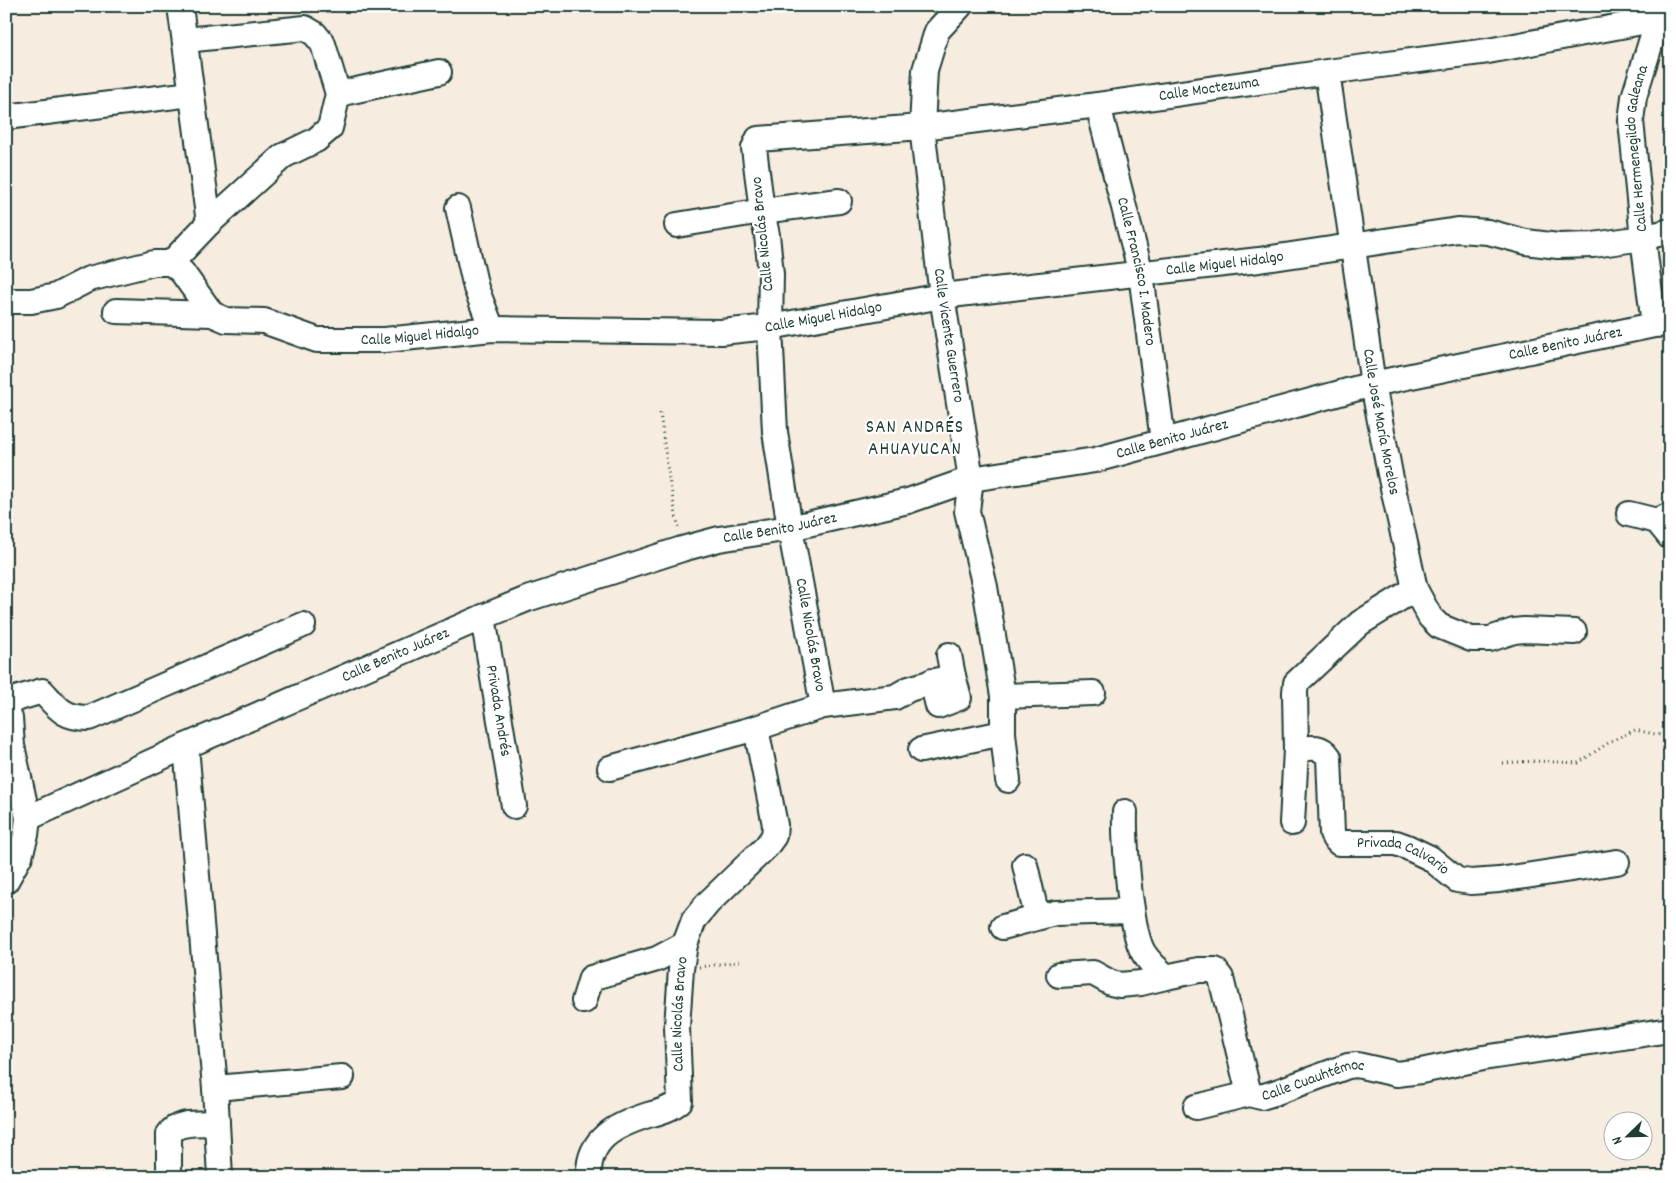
<svg xmlns="http://www.w3.org/2000/svg" width="1676" height="1183" font-family="Dekko,sans-serif">
<rect width="100%" height="100%" fill="#f7ece0"/>
<filter id="ink" filterUnits="userSpaceOnUse"><feTurbulence type="fractalNoise" baseFrequency=".02" numOctaves="2"/><feDisplacementMap in="SourceGraphic" scale="10" xChannelSelector="R" yChannelSelector="G"/><feConvolveMatrix kernelMatrix="1 2 1 2 8 2 1 2 1" color-interpolation-filters="sRGB"/></filter>
<g filter="url(#ink)">
<g fill="none" stroke-linecap="round" stroke-linejoin="round">
<g stroke="#1f3d34" stroke-width="28">
<g id="minor">
<path id="s1" d="M960,6L937,31L925,70L922,127L942,296L971,479L967,511L985,587L1003,696V733L1008,780"/>
<path d="M185,40L305,28L315,34L323,44L338,94L330,128L316,140L283,156L209,223"/>
<path id="s2" d="M1327,72L1373,384L1390,474L1415,589L1430,617L1439,626L1471,639H1490L1514,631L1524,630L1574,632"/>
<path d="M338,94L439,72"/>
<path id="s3" d="M1098,105L1141,274L1163,441"/>
<path d="M6,117L191,94"/>
<path d="M458,208L476,288L492,329"/>
<path d="M677,225L762,211L839,201"/>
<path d="M171,263L209,223L180,6"/>
<path id="s4" d="M6,301H31L56,296L89,279L154,263H171L182,272L212,314L226,320L264,321L317,340H385L492,329L721,332L770,327L942,296L1259,260L1458,230L1488,232L1526,242L1558,246L1593,245L1643,238L1670,231"/>
<path d="M116,311L212,314"/>
<path id="s5" d="M1654,325L1643,238L1631,121L1634,97L1658,19L1657,7"/>
<path d="M1629,514L1657,521"/>
<path d="M1670,515L1657,521L1670,537"/>
<path id="s6" d="M483,617L514,806"/>
<path d="M949,655L953,676"/>
<path d="M1003,696L1093,693"/>
<path d="M6,702L42,691C58,708 63,718 89,718L303,625"/>
<path d="M823,706L895,697L909,689L953,676L959,698L938,706L932,681"/>
<path d="M6,712L10,718L12,746L28,818L26,835L20,856L6,881"/>
<path d="M186,746L215,1088L220,1177"/>
<path d="M921,750L1003,733"/>
<path id="s7" d="M1296,750C1310,748 1320,744 1329,757L1332,833L1334,838L1339,843H1396L1407,847L1430,858L1457,880L1471,882L1499,880L1617,862"/>
<path d="M610,768L756,728"/>
<path d="M1125,812C1124,840 1127,867 1130,896C1133,913 1134,932 1141,948C1146,960 1157,968 1166,977L1199,970H1215L1221,978L1249,1094"/>
<path id="s8" d="M28,818L186,746L483,617L527,599L682,549L719,539L790,528L908,501L971,479L1095,460L1373,384L1654,325L1670,324"/>
<path d="M1292,823L1296,750L1295,692L1296,683L1360,623L1415,589"/>
<path d="M1025,865L1037,917"/>
<path d="M1003,927L1055,913L1132,911"/>
<path d="M1059,975L1093,973L1111,983L1120,985L1141,983L1166,977"/>
<path d="M584,1001L591,978L657,959L685,944"/>
<path d="M215,1088L342,1077"/>
<path id="s9" d="M1196,1107L1249,1094L1261,1097L1274,1093L1348,1066L1357,1065L1397,1074L1421,1071L1483,1058L1670,1030"/>
<path d="M169,1177V1134C177,1120 202,1124 217,1123"/>
<path id="s10" d="M589,1177C587,1138 617,1125 648,1115C660,1112 671,1109 680,1101L677,1027L681,969L685,944L694,920L708,903L766,847L774,836L775,825L756,728L823,706L790,528L775,432L770,327L771,274L767,235L762,211L754,148L758,139L922,127L1098,105L1327,72L1488,51L1658,19"/>
</g>
</g>
<g stroke="#1f3d34" stroke-width="3" stroke-dasharray="1 4" stroke-linecap="butt">
<path d="M660,413L669,479L679,530"/>
<path d="M1503,763L1535,761L1578,763L1613,740L1635,730L1670,737"/>
<path d="M699,967L742,961"/>
</g>
<use href="#minor" stroke="#fff" stroke-width="24"/>
</g>
</g>
<g text-anchor="middle" dominant-baseline="central" stroke-width="4.5" stroke-linejoin="round" paint-order="stroke">
<g font-size="16" fill="#1f3d34" stroke="#fff">
<text stroke="none"><textPath href="#s10" startOffset="1636">Calle Moctezuma</textPath></text>
<text stroke="none"><textPath href="#s5" startOffset="178">Calle Hermenegildo Galeana</textPath></text>
<text transform="translate(763 234) rotate(-96)">Calle Nicolás Bravo</text>
<text stroke="none"><textPath href="#s4" startOffset="1260">Calle Miguel Hidalgo</textPath></text>
<text stroke="none"><textPath href="#s3" startOffset="171">Calle Francisco I. Madero</textPath></text>
<text stroke="none"><textPath href="#s4" startOffset="855">Calle Miguel Hidalgo</textPath></text>
<text stroke="none"><textPath href="#s4" startOffset="450">Calle Miguel Hidalgo</textPath></text>
<text stroke="none"><textPath href="#s1" startOffset="342">Calle Vicente Guerrero</textPath></text>
<text stroke="none"><textPath href="#s8" startOffset="1616">Calle Benito Juárez</textPath></text>
<text stroke="none"><textPath href="#s2" startOffset="354">Calle José María Morelos</textPath></text>
<text stroke="none"><textPath href="#s8" startOffset="1211">Calle Benito Juárez</textPath></text>
<text stroke="none"><textPath href="#s8" startOffset="808">Calle Benito Juárez</textPath></text>
<text transform="translate(810 635) rotate(80)">Calle Nicolás Bravo</text>
<text stroke="none"><textPath href="#s8" startOffset="402">Calle Benito Juárez</textPath></text>
<text stroke="none"><textPath href="#s6" startOffset="95">Privada Andrés</textPath></text>
<text stroke="none"><textPath href="#s7" startOffset="192">Privada Calvario</textPath></text>
<text stroke="none"><textPath href="#s10" startOffset="216">Calle Nicolás Bravo</textPath></text>
<text stroke="none"><textPath href="#s9" startOffset="122">Calle Cuauhtémoc</textPath></text>
</g>
<g font-size="19" letter-spacing="1" fill="#1f3d34" stroke="#fff">
<text x="915" y="428">SAN ANDRÉS<tspan x="915" dy="22">AHUAYUCAN</tspan></text>
</g>
</g>
<rect width="1676" height="1183" fill="none" stroke="#fff" stroke-width="25"/>
<rect x="12" y="12" width="1651" height="1158" fill="none" stroke="#1f3d34" stroke-width="2" filter="url(#ink)"/>
<g transform="translate(1628 1136) rotate(247)"><circle r="24" fill="#ffffff" stroke="#a5b1ae"/>
<path d="M0-4L9 19L0 12L-9 19Z" fill="#1f3d34"/>
<text y="-8" font-size="14" font-weight="bold" text-anchor="middle" fill="#1f3d34">N</text>
</g>
</svg>
